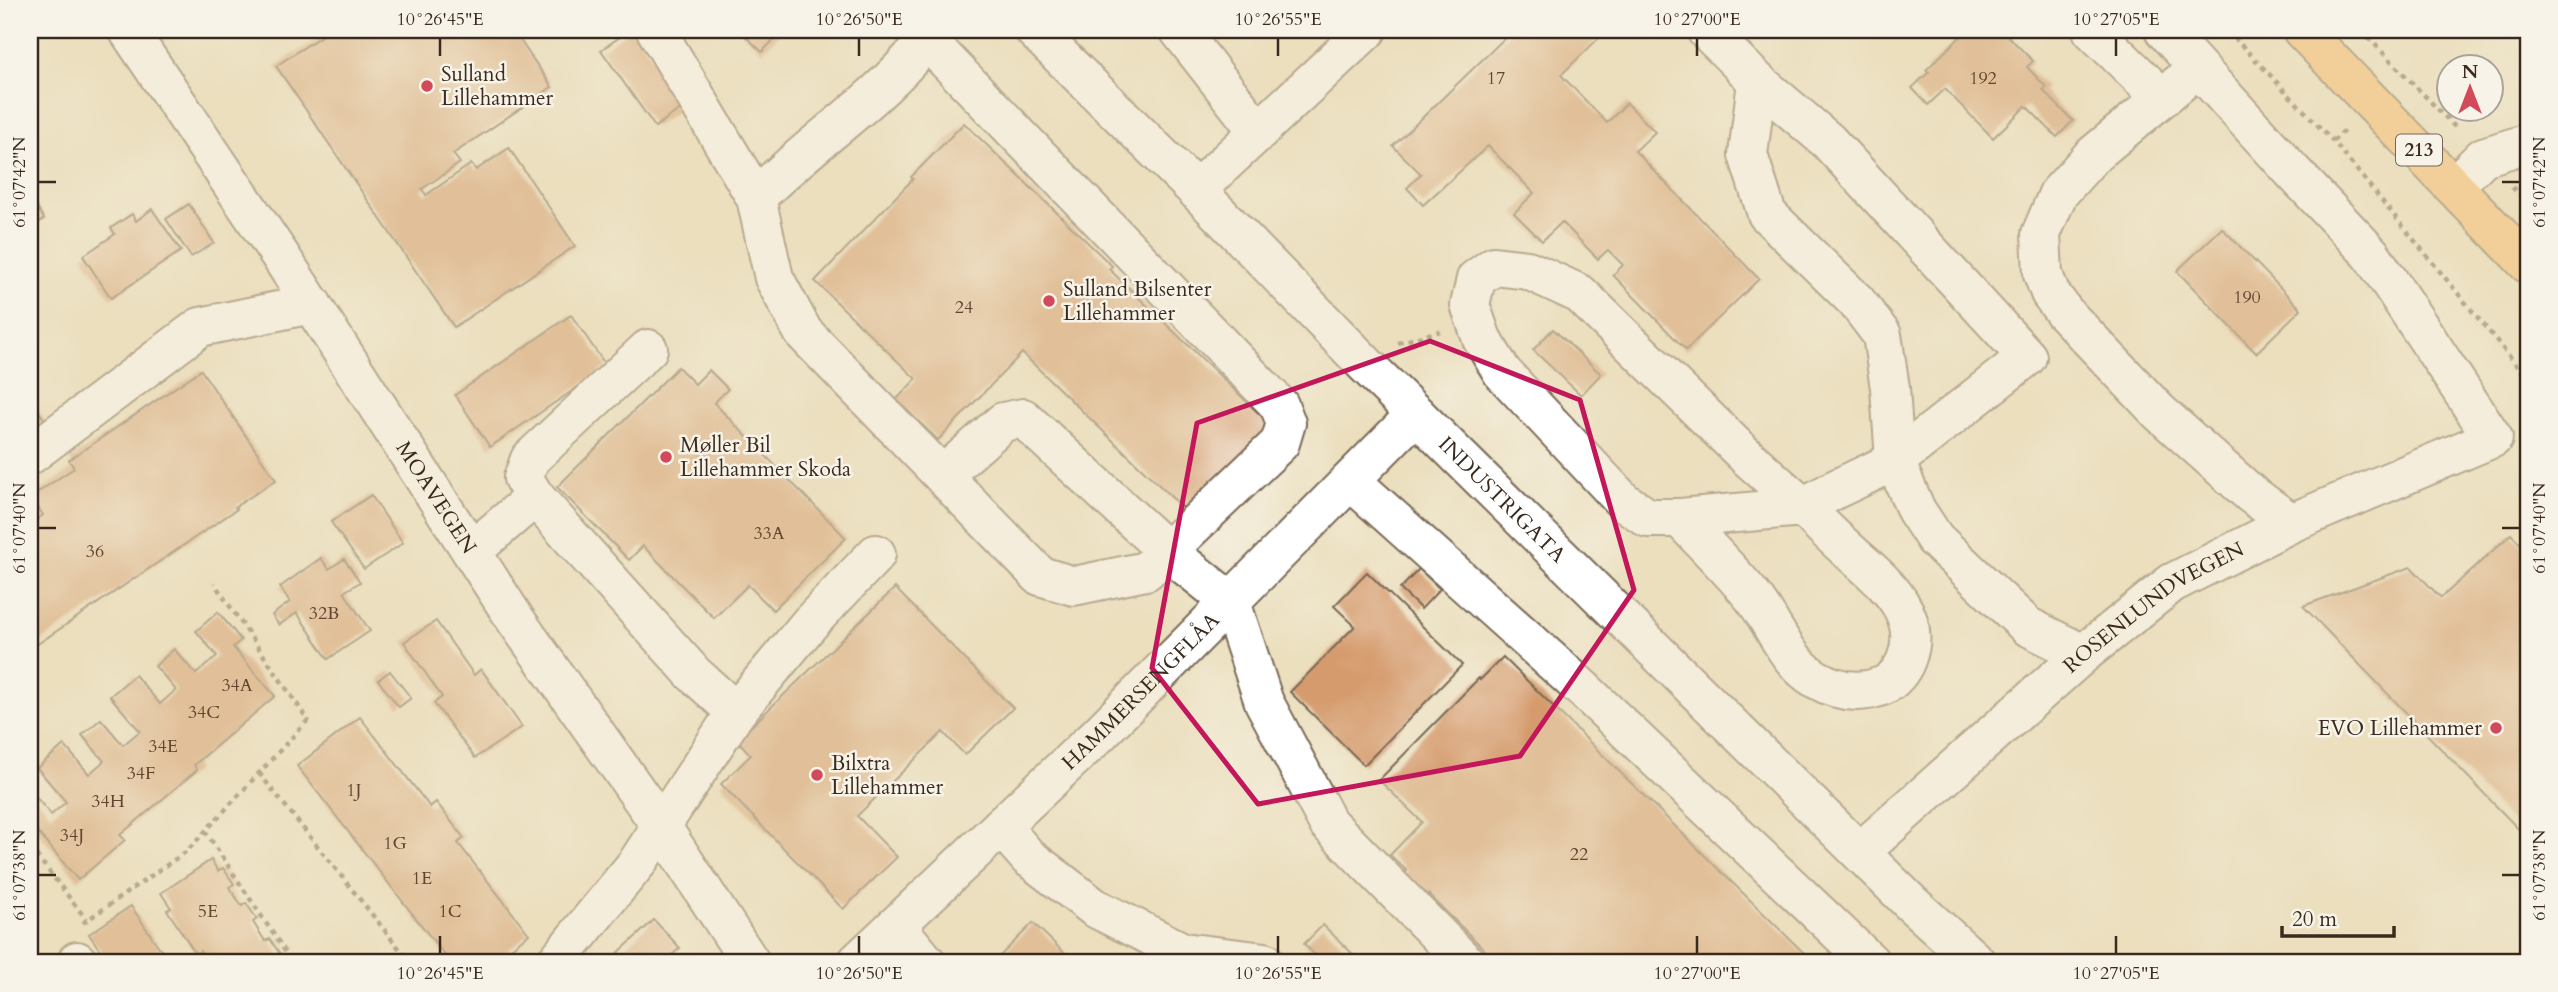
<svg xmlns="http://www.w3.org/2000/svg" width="2558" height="992" font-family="Cardo,serif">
<rect width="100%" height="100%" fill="#f7f3e8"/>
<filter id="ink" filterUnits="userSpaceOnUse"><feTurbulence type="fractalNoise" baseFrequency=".0143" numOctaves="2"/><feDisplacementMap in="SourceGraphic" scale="14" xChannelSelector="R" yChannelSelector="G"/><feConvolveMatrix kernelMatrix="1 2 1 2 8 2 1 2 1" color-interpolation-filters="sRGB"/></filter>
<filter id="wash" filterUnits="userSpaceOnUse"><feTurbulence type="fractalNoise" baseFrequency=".00686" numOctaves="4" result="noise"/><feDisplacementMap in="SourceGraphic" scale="28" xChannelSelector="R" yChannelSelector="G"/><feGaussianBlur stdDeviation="1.57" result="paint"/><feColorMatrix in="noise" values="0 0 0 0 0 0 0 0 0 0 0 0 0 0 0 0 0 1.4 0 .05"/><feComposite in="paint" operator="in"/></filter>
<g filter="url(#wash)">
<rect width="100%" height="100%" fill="#ebdfbe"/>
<g id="blocks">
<g fill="#d59b6d">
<path d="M330,30H513L552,87L453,154L460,163L422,189L426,195L471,164L476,170L509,148L575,246L454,327L276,66Z"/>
<path d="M630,30H633L686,105L655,127L601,50Z"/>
<path d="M739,30H783L762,52Z"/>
<path d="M1513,30H1607L1561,75L1607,123L1627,103L1655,132L1635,151L1759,279L1686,350L1613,275L1623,265L1608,250L1598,259L1562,222L1542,241L1514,213L1534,193L1488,146L1423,205L1407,188L1421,174L1393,146Z"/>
<path d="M1967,30H2002L2033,61L2027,67L2046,87L2043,90L2073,121L2057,137L2026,106L1993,138L1945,89L1928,105L1912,88L1929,72L1926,70Z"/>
<path d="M964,123L1112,266L1109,269L1272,426L1188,513L1022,353L938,440L896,400L916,379L815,281L913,179L911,177Z"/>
<path d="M30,196L44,219L30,229Z"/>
<path d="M189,204L214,243L191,257L166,219Z"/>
<path d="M152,209L181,251L111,298L83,256L115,234L111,228L132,214L136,221Z"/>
<path d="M2222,228L2301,309L2256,353L2177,271Z"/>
<path d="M571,315L607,367L490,447L455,395Z"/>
<path d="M1553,329L1601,374L1581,395L1533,350Z"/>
<path d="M678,367L695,384L709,370L728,389L714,403L846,538L773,610L748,585L714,618L643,546L629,560L557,487Z"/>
<path d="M201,370L276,480L235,507L237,509L30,649V524L43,515L31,497L74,468L69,460Z"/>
<path d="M30,398L46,422L30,432Z"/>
<path d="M371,495L403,543L364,569L331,522Z"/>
<path d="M2511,534L2528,552V839L2303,606L2411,567L2441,598Z"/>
<path d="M321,558L329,569L344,559L360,582L344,592L370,631L328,659L297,613L279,625L272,615L290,602L280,587Z"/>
<path d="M1419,569L1440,589L1421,609L1400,589Z"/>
<path d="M1367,572L1462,665L1364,765L1290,692L1355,626L1334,606Z"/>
<path d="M895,588L1013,708L965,755L943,732L857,816L897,857L843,909L721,784L751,755L737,740Z"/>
<path d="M218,612L241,640L233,647L275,696L194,765L197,770L120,835L125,840L78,880L30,823V790L51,815L66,802L37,768L64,745L89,774L104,761L82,735L101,719L123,745L140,731L110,696L135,675L160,704L176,690L155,666L174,649L196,674L217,656L196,631Z"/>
<path d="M436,621L474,675L481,669L522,727L475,758L434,703L442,697L404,642Z"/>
<path d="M1503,657L1807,956L1801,962H1497L1428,894L1417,905L1395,883L1407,871L1390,855L1422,822L1379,780L1479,678L1480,680Z"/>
<path d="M390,671L411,698L399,707L378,680Z"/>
<path d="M360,717L430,807L436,802L464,838L458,843L529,934L493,962H450L297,766Z"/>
<path d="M211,860L218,871L223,868L234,884L229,887L242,906L246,903L257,919L253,922L265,941L270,939L280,954L276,957L279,962H207L200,951L196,954L167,910L171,908L161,893Z"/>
<path d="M131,906L169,962H108L89,934Z"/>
<path d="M654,920L680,948L664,962H625L617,954Z"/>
<path d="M1033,923L1074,962H994Z"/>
<path d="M1323,925L1361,962H1322L1304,944Z"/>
</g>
</g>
</g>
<g filter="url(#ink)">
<use href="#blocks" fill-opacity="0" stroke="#796956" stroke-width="2"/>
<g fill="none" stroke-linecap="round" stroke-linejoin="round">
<g stroke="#796956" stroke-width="42">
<g id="minor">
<path id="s1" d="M128,30L279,254L515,619L661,826L750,962"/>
<path d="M656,30L756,198L774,278L803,332L1040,576L1074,586L1146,571L1280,443L1286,423L1279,405L917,30"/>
<path id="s2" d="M1034,30L1196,190L1366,365L1911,903L1976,962"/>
<path d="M1179,30L1258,131"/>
<path d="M1706,30L1757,81L1828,141L2027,357L1895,461L1916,510L1935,539L2027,626L2083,654"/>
<path d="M2092,30L2162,98"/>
<path d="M2198,68L2092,156L2058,194L2041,234L2043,274L2050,293L2064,312L2159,412L2251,494L2291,523"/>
<path d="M2454,186L2483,157L2528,143"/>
<path d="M1196,190L1367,30"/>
<path d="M756,198C813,139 886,97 934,30"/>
<path d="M30,455L200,327L312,304"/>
<path d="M943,475L1003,422L1023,418L1167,551L1231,602L1264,702L1328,823L1465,962"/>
<path d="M1351,481L1584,690L1870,962"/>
<path d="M535,497L523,478L530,459L648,349"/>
<path d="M1680,518C1704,544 1730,569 1752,596C1774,622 1785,661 1816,679C1837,691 1859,695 1882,686C1893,682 1902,670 1906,660C1925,612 1880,579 1849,551C1833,537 1818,522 1803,507L1680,518H1648L1623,501L1502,372L1482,339L1470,305L1476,279L1494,266L1528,270L1580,294L1745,455L1803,507L1836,489L1895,461L1890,388L1882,335L1856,301L1767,214L1748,155L1757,81"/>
<path d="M472,551L535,497L694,674L736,712"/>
<path d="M1001,826L1028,857L1095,908L1183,952L1265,962"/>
<path id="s3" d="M1861,851L2083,654L2172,583L2291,523L2493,438L2371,254L2292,171L2164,30"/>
<path d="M896,926L926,962"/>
<path d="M77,961L78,962"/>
<path d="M556,962L637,863L736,712L810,623L876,554"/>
<path id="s4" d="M857,962L1098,735L1416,414"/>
</g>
</g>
<g stroke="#796956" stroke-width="42">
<path id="major" d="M2302,30L2528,264"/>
</g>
<g stroke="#796956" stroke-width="4.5" stroke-dasharray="5 5" stroke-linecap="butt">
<path d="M1866,30L1881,32"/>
<path d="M2227,30L2333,141L2528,379"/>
<path d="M2361,30L2458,130"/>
<path d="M2333,141L2346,129"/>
<path d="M2512,187L2528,203"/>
<path d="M1398,343L1440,331"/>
<path d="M259,773L410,962"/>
<path d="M205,831L292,962"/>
<path d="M30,847L86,919"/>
<path d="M83,923L187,851L308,720L214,583"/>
<path d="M391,962L404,954"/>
</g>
<use href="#minor" stroke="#fff" stroke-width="38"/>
<use href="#major" stroke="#fbbd6e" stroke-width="38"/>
</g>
</g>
<path d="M0 0H2558V992H0ZM1430,341L1580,400L1634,590L1520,756L1258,804L1152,668L1197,423Z" fill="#ebdfbe" fill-opacity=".55" fill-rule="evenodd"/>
<path fill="none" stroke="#c2185b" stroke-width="5" stroke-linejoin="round" d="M1430,341L1580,400L1634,590L1520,756L1258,804L1152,668L1197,423Z"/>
<path fill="none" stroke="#3b2a1e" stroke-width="2.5" d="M440,38V56M859,38V56M1278,38V56M1697,38V56M2116,38V56M38,182H56M2502,182H2520M38,528H56M2502,528H2520M38,875H56M2502,875H2520M440,936V954M859,936V954M1278,936V954M1697,936V954M2116,936V954"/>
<g fill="#d1495b" stroke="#f7f3e8" stroke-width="2.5">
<circle cx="427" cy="86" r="7"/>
<circle cx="1049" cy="301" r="7"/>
<circle cx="666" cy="457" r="7"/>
<circle cx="2496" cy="728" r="7"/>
<circle cx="817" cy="775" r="7"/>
</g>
<g text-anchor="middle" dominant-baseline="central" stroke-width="5" stroke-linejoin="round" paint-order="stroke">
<g font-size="18" fill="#624632">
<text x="1496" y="78">17</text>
<text x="1983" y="78">192</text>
<text x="2247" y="297">190</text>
<text x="964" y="307">24</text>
<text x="769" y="533">33A</text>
<text x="95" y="551">36</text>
<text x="324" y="613">32B</text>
<text x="237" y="685">34A</text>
<text x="204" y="712">34C</text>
<text x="163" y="746">34E</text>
<text x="141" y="773">34F</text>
<text x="354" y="790">1J</text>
<text x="108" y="801">34H</text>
<text x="72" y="835">34J</text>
<text x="395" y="843">1G</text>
<text x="1579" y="854">22</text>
<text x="422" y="878">1E</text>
<text x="208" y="911">5E</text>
<text x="450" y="911">1C</text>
</g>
<rect fill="#f7f3e8" stroke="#73665b" stroke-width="2" x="2396" y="134.5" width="46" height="31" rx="5"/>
<g font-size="19" font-weight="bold" fill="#3b2a1e">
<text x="2419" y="150">213</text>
</g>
<g font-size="21" fill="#3b2a1e" stroke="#f7f3e8" text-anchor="start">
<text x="441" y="74">Sulland<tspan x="441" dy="24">Lillehammer</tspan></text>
<text x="1063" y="289">Sulland Bilsenter<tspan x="1063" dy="24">Lillehammer</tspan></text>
<text x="680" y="445">Møller Bil<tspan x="680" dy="24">Lillehammer Skoda</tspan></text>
<text x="2482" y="728" text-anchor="end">EVO Lillehammer</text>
<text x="831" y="763">Bilxtra<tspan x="831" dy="24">Lillehammer</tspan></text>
</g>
<g font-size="21" fill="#3b2a1e" stroke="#f7f3e8">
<text stroke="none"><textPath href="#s1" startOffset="560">MOAVEGEN</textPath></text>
<text stroke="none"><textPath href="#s2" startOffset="663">INDUSTRIGATA</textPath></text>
<text stroke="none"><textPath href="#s3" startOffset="382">ROSENLUNDVEGEN</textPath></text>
<text stroke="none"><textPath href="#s4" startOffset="392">HAMMERSENGFLÅA</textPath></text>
</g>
</g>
<rect width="2558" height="992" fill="none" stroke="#f7f3e8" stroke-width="77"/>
<g transform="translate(2470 88)"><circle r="33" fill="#f7f3e8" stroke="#aca397" stroke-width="2"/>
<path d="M0-5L12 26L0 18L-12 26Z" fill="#d1495b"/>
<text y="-10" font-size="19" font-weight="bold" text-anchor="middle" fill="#3b2a1e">N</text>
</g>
<path d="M2282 926v10h112v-10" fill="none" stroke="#3b2a1e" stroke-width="3.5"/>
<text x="2292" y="926" font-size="21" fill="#3b2a1e" stroke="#f7f3e8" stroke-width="5" paint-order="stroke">20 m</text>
<rect x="38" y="38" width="2482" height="916" fill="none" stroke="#3b2a1e" stroke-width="2.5"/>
<g font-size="18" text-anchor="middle" fill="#3b2a1e">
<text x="440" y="25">10°26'45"E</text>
<text x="859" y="25">10°26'50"E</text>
<text x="1278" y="25">10°26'55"E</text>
<text x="1697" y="25">10°27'00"E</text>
<text x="2116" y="25">10°27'05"E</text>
<text transform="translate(19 182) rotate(-90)" y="6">61°07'42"N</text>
<text transform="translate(2539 182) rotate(-90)" y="6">61°07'42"N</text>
<text transform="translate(19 528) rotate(-90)" y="6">61°07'40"N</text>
<text transform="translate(2539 528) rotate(-90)" y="6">61°07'40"N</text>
<text transform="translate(19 875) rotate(-90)" y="6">61°07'38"N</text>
<text transform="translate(2539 875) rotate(-90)" y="6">61°07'38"N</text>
<text x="440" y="979">10°26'45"E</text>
<text x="859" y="979">10°26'50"E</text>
<text x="1278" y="979">10°26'55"E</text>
<text x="1697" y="979">10°27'00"E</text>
<text x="2116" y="979">10°27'05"E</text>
</g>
</svg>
